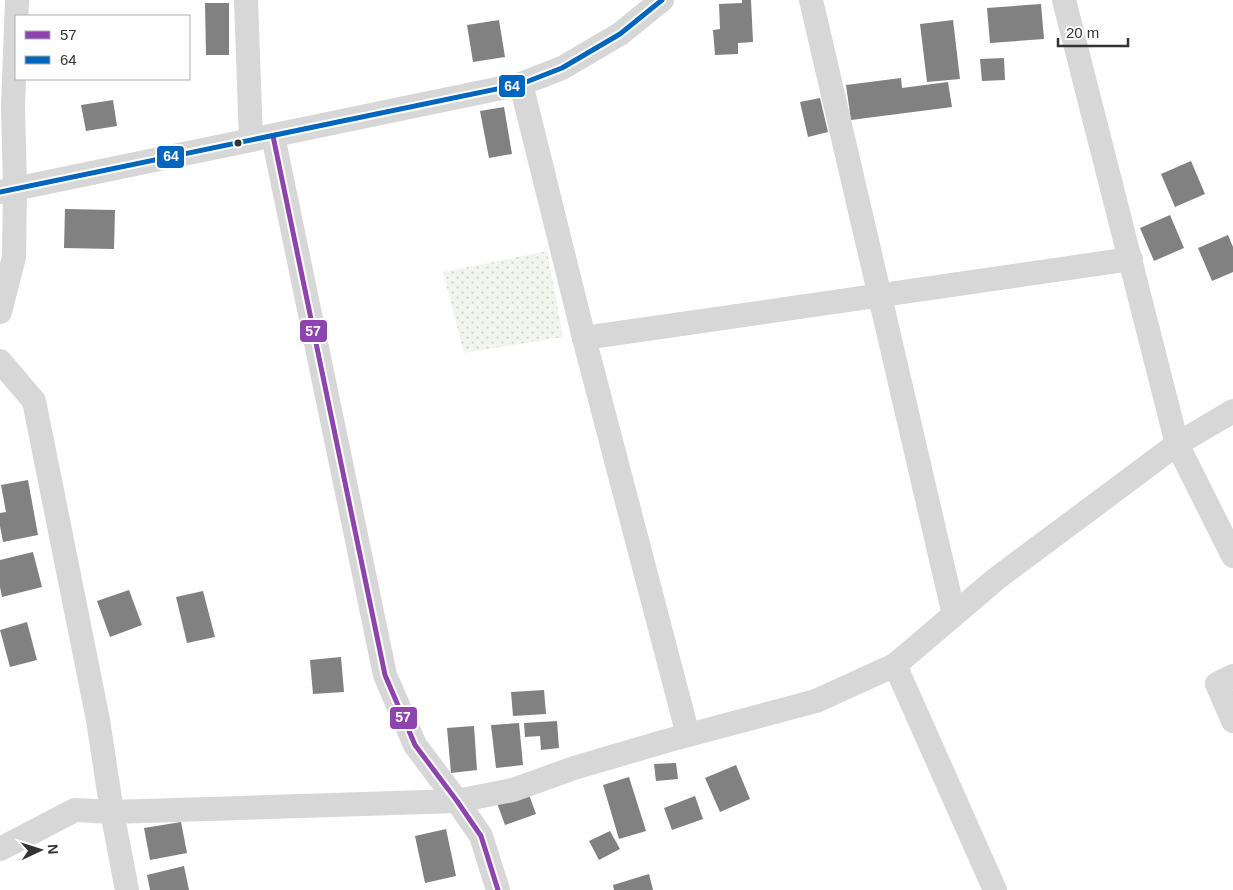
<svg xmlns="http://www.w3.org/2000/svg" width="1233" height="890" font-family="Arial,sans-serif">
<defs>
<pattern id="grass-dots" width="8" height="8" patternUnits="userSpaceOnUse" patternTransform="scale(1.25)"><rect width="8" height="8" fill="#f1f5ed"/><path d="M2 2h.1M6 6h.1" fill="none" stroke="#cfd2cc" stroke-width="1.8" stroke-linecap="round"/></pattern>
</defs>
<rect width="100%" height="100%" fill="#fff"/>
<path fill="url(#grass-dots)" d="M547,251L563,337L464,353L443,272Z"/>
<g fill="#818181">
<path d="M742,0H751L753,42L738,43V54L715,55L713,30L720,29L719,4L742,3Z"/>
<path d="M205,3H229V55H206Z"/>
<path d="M1041,4L1044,39L990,43L987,8Z"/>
<path d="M499,20L505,57L473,62L467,25Z"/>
<path d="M953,20L960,79L927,82L920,24Z"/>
<path d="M1004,58L1005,80L982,81L980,59Z"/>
<path d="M901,78L902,88L948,82L952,107L851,120L846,85Z"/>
<path d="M820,98L828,132L808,137L800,102Z"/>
<path d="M113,100L117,126L86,131L81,105Z"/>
<path d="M504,107L512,154L489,158L480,111Z"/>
<path d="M1191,161L1205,194L1175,207L1161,174Z"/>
<path d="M65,209L115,210L114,249L64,248Z"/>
<path d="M1170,215L1184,248L1154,261L1140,228Z"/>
<path d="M1228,235L1233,247V272L1212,281L1198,248Z"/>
<path d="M28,480L38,535L3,542L0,526V513L6,512L1,485Z"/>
<path d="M33,552L42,587L2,597L0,587V560Z"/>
<path d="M129,590L142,625L110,637L97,601Z"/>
<path d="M203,591L215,637L187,643L176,597Z"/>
<path d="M27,622L37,660L10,667L0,630Z"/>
<path d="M341,657L344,692L313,694L310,660Z"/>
<path d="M544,690L546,714L513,716L511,692Z"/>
<path d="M557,721L559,748L541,750L540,736L525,737L524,723Z"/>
<path d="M519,723L523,765L496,768L491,725Z"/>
<path d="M474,726L477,770L451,773L447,728Z"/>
<path d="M676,763L678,779L656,781L654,764Z"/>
<path d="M736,765L750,799L720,812L705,778Z"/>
<path d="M629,777L646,831L619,839L603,785Z"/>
<path d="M528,792L536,814L505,825L497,803Z"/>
<path d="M695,796L703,819L672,830L664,808Z"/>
<path d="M181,822L187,853L150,860L144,828Z"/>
<path d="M446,829L456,876L425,883L415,836Z"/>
<path d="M610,831L620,849L599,860L589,841Z"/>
<path d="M184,866L189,890H150L147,875Z"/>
<path d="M649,874L653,890H614L613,885Z"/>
</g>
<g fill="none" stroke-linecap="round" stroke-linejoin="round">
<g stroke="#d7d7d7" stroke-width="24">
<path d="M246,0L251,140"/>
<path d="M811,0L954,615"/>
<path d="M1064,0L1177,444L1233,556"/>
<path d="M521,84L584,338L688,735"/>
<path d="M273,136L385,675L415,745L457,801L481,836L498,890"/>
<path d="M0,192L521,84L562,68L620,34L662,0"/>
<path d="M0,312L14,257L15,189L13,106L17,0"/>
<path d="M584,338L1131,259"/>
<path d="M0,361L34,401L98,720L112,812L127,890"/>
<path d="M895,665L995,890"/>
<path d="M1233,676L1217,684L1233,721"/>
<path d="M0,849L75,810L112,812L457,801L513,790L574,768L666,741L816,701L895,665L996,579L1177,444L1233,411"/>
</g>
<g stroke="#fff" stroke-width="9">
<path id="bus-1" d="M273,136L385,675L415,745L457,801L481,836L498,890"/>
</g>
<g stroke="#fff" stroke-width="9">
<path id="bus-2" d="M0,192L521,84L562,68L620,34L662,0"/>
</g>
<use href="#bus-1" stroke="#8e44ad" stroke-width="5"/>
<use href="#bus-2" stroke="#0065bd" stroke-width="5"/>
</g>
<circle fill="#333" stroke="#fff" stroke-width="2" cx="238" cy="143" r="4.5"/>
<g stroke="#fff" stroke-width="2">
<rect x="498" y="74" width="28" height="24" rx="5" fill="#0065bd"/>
<rect x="156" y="145" width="29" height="24" rx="5" fill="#0065bd"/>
<rect x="299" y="319" width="29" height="24" rx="5" fill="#8e44ad"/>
<rect x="389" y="706" width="29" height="24" rx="5" fill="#8e44ad"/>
</g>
<g font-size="14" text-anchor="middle" font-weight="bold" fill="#fff">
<text x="512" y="91">64</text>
<text x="171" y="161">64</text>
<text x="313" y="336">57</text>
<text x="403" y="722">57</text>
</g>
<rect x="15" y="15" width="175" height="65" fill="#ffffff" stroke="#adadad"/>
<rect x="25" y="31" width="25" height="8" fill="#8e44ad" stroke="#adadad"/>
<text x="60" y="40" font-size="15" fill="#333333">57</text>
<rect x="25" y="56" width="25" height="8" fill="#0065bd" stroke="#adadad"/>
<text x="60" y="65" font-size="15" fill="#333333">64</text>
<g transform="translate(40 850) rotate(86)" stroke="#ffffff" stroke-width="4" paint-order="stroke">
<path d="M0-4L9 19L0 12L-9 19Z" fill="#333333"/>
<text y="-8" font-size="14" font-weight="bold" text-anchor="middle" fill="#333333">N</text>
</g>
<path d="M1058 38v8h70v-8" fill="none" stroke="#333333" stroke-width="2.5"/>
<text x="1066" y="38" font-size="15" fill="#333333" stroke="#ffffff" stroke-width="4" paint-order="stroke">20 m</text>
</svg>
